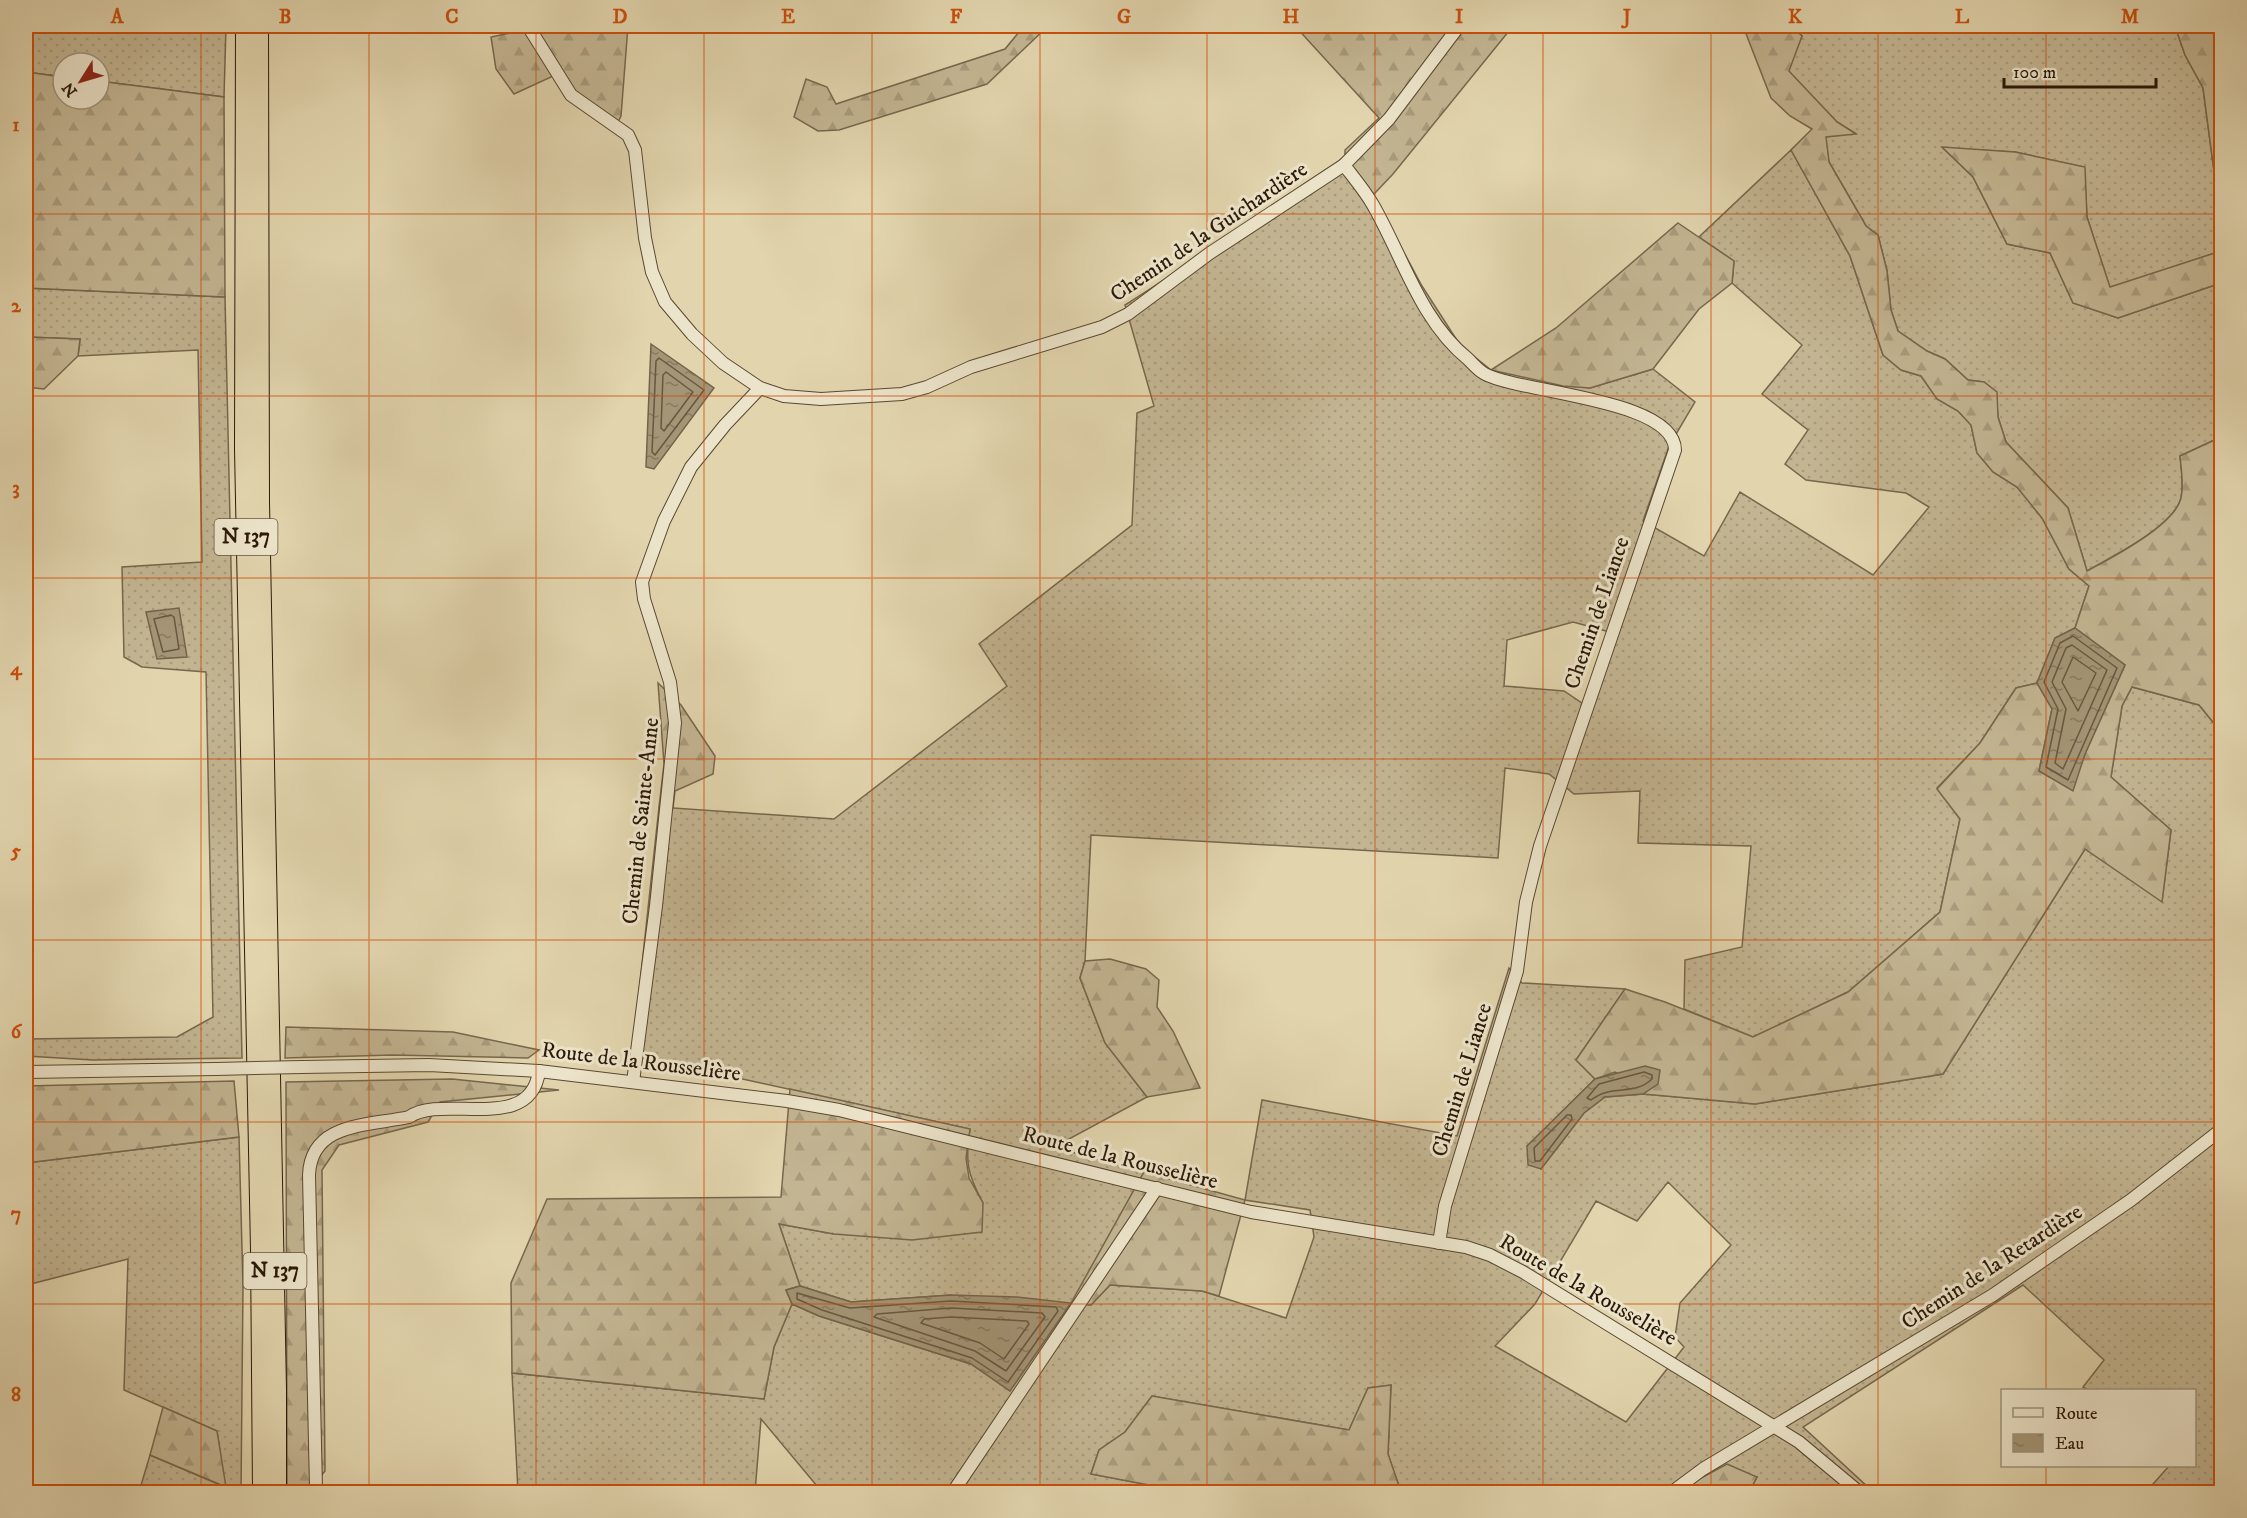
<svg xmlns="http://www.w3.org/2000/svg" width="2247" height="1518" font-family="'IM FELL DW Pica',serif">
<defs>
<pattern id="grass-dots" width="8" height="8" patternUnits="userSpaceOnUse" patternTransform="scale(1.5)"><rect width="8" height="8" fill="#c3b592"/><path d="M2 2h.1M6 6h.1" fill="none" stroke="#a89b7c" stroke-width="1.8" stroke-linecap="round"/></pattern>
<pattern id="forest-firs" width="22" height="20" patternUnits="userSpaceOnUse" patternTransform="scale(1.5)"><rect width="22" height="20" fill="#c3b592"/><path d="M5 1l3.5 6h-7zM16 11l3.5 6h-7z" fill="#a89b7c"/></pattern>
<pattern id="water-ripples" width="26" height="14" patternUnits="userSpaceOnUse" patternTransform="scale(1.5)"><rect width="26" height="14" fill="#a49576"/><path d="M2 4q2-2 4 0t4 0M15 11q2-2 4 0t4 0" fill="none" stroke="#86795f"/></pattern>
</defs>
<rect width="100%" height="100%" fill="#e2d5ae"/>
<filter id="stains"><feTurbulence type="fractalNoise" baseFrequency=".00333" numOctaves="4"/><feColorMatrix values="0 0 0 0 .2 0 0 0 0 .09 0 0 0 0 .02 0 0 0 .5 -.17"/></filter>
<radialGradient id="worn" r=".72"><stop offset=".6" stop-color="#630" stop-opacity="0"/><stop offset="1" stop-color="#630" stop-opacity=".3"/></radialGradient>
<g fill="url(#grass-dots)" stroke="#77674d" stroke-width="1.5" fill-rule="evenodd">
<path d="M26,26H226L224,97L99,81V63H63V77L26,72Z"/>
<path d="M1791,26H2175L2185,55L2203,88L2221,224V251L2110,288L2087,217L2084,167L2015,152L1943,148L1973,177L2007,244L2050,253L2073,303L2118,318L2221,283V437L2180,456C2181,468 2184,485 2181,498C2174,527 2112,556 2087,571L2068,508L2006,442L1998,417L1996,392L1984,382L1968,380L1945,359L1927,351L1898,331L1891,310L1887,271L1878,235L1866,226L1829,162L1825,137L1855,133L1837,122L1788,71L1802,36Z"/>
<path d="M1791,150L1850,256L1883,355L1901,370L1921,376L1937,399L1958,411L1971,425L1977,453L1993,472L2017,487L2042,518L2069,569L2089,586L2075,628L2055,638L2037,683L2016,688L1980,743L1937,788L1960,819L1940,912L1848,992L1753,1037L1684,1009L1685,960L1742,947L1751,846L1638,843L1640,791L1574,794L1549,774L1505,768L1498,858L1091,835L1085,961L1080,978L1105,1043L1147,1097L1054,1147L1144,1172L1072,1303L1091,1305L1110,1285L1202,1291L1286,1318L1314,1237L1310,1210L1245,1200L1262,1100L1457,1136L1509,968L1522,983L1625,989L1576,1060L1595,1079L1527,1146L1541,1169L1584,1113L1605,1097L1643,1094L1755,1104L1943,1074L2085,849L2162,901L2171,830L2111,777L2122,706L2132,687L2199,705L2221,732V1492H2146L2169,1466H2194V1390H2088L2083,1387L2104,1360L2023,1285L1803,1427L1871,1490L1868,1492H1749L1757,1477L1681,1492H1401L1388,1454L1391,1385L1368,1388L1349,1430L1152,1396L1125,1432L1099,1450L1091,1474L1186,1492H822L761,1419L755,1492H518L512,1373L764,1399L774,1347L792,1304L819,1316L971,1364L1010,1391L951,1295L851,1302L800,1286L779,1224L834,1234L983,1203C967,1173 965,1162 970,1129L720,1074L651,1065L633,1048L659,807L834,819L1007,686L979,644L1132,525L1137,413L1154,406L1125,305C1200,258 1271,205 1345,157L1373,195L1422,286L1460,345L1491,370L1590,388L1653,369L1695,402L1669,446L1643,521L1704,556L1740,492L1873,575L1929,507L1906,493L1806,480L1785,464L1808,430L1762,394L1802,345L1732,283L1734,261L1699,237ZM1573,622L1617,634L1591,709L1564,691L1504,686L1507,640ZM1668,1182L1731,1245L1680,1303L1675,1337L1684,1347L1626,1422L1495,1346L1535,1304L1596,1201L1637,1221Z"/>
<path d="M26,288L225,297L242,1058L93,1060L26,1056V1039L177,1037L213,1017L206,672L142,667L124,657L122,567L202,562L198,350L78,356L80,339L26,337Z"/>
<path d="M239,1137L243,1286L241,1492H139L150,1455L225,1487L217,1431L124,1390L128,1259L31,1284L26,1297V1163Z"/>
</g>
<g fill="url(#forest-firs)" stroke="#77674d" stroke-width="1.5">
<path d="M518,26H628L621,116L618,122L553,76L514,94L496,69L491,37L519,31Z"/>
<path d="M1024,26H1048L987,84L839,130L818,131L794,117L806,79L827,87L836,104L1005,49Z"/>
<path d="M1295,26H1513L1393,174L1373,195L1345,157V150L1379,118Z"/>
<path d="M1743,26H1791L1802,36L1789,71L1837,122L1856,134L1826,137L1829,162L1866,226L1878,235L1887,271L1891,310L1898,331L1927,351L1945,359L1968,380L1984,382L1997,392L1998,417L2006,442L2068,508L2087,571C2112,558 2175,525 2181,498C2184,485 2181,468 2180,456L2221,437V732L2199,705L2132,687L2122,706L2111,777L2171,830L2162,902L2085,849L1943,1074L1755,1104L1643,1094L1649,1089L1615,1072L1595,1079L1576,1060L1625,989L1665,1002L1753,1037L1848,992L1940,912L1960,819L1937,789L1980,743L2016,688L2037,683L2052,709L2039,771L2072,790L2085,754L2125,665L2075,628L2089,586L2069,569L2042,518L2017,487L1993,472L1977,453L1971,425L1958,411L1937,399L1921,376L1901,370L1883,355L1850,256L1791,150L1812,129L1790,116L1771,98Z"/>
<path d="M2175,26H2219L2221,30V224L2203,88L2185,55Z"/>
<path d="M26,72L63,77V99H99V81L224,97L225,297L26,288Z"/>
<path d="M1942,147L2015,152L2085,167L2087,217L2110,287L2221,251V283L2118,318L2073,303L2050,253L2007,244L1973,177Z"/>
<path d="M1678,223L1734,261L1732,283L1699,309L1653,369L1590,388L1563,386L1491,370L1556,328Z"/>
<path d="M26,337L80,339L78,356L44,389L26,387Z"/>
<path d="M658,683L681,705L715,756L713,774L675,791L673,808L659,807L664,764Z"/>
<path d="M1110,959L1146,969L1159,980L1157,1007L1173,1031L1200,1088L1147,1097L1105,1043L1080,978L1085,961Z"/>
<path d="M286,1027L453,1032L539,1050L528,1058L393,1055L285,1058Z"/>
<path d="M452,1079L559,1090L440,1102L428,1122L339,1145L322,1170L325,1471L308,1492H287L286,1082Z"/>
<path d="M234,1081L239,1137L26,1163V1086Z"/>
<path d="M790,1089L970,1129L966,1158L969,1178L983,1203L982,1232L912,1240L834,1234L779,1224L800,1286L786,1290L792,1304L774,1347L764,1399L512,1373L511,1283L547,1199L781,1197Z"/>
<path d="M1144,1172L1245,1200L1219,1296L1202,1291L1110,1285L1091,1305L1071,1303Z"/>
<path d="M1391,1385L1388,1454L1401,1492H1186L1091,1474L1099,1450L1125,1432L1152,1396L1349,1430L1368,1388Z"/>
<path d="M163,1407L217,1431L226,1487L150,1455Z"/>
<path d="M1727,1464L1757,1477L1749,1492H1681L1688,1485Z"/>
</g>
<g fill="url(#water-ripples)" stroke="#74634a" stroke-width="1.5">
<path d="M651,344L714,388L654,469L646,467Z"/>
<path d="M179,608L187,657L157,659L146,612Z"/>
<path d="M2075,628L2125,665L2085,754L2073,791L2039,771L2052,709L2037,683L2055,638Z"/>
<path d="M1645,1066L1660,1070L1658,1084L1643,1094L1605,1097L1584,1113L1541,1169L1528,1165L1527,1146L1595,1079Z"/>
<path d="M800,1286L851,1302L951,1295L1017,1297L1071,1303L1010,1391L971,1364L819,1316L792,1304L786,1290Z"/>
</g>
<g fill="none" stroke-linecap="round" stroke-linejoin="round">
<g stroke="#68573f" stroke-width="1.5">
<path d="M659,358L704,390L655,455L652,452L656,361Z"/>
<path d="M666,372L693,392L664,431L661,428L663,375Z"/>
<path d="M171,615L174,617L179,649L163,652L154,619Z"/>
<path d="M2073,636L2117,668L2068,780L2046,767L2058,709L2044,682L2060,643Z"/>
<path d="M2072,645L2107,670L2063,769L2055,763L2066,709L2052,682L2066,648Z"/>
<path d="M2073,657L2096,673L2078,711L2062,682Z"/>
<path d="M1644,1072L1652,1075V1079C1633,1097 1613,1083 1591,1100L1587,1098L1599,1084Z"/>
<path d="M1567,1115H1571L1572,1119L1540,1161H1535L1534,1148Z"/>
<path d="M797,1293L850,1308L951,1301L1056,1307L1058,1311L1008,1382L972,1358L822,1310L797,1299Z"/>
<path d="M951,1308L1042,1313L1045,1317L1006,1371L975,1351L874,1317L877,1314Z"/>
<path d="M951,1317L1027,1321L1029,1324L1004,1359L980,1343L921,1323L924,1319Z"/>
</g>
<g stroke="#594832" stroke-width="14">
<g id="minor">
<path d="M528,26L571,95L628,135L635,150L645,238L652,272L665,302L692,334L723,363L760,388L784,396L821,399L902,394L927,387L971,367L1102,327L1128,314L1210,253L1344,165L1389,119L1459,26"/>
<path d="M1344,165C1354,178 1365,191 1373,205C1403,257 1420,320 1468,359C1473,364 1479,371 1485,374C1521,393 1675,399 1675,450L1540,846L1526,902L1517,971L1445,1206L1439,1243"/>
<path d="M302,1067L429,1065L539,1071L787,1101L839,1110L1251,1212L1466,1247L1490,1255L1523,1272L1799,1442L1859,1492"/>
<path d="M26,1072L216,1069"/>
<path d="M633,1082L656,906L675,723L670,682L644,599L642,582L664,521L691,467L725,425L760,388"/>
<path d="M320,1492L316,1488L309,1175C311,1122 368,1126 409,1117C443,1093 531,1135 539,1071"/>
<path d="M953,1492L1157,1188"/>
<path d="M1672,1492L1703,1469L1993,1295L2131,1200L2222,1129"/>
</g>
</g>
<g stroke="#2b1908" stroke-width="20">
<g id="highway">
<path d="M245,26L244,449L260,1250L262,1492"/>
<path d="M259,26L260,502L277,1389V1492"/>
</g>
</g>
<use href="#minor" stroke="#ece4ca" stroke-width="12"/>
<use href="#highway" stroke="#e2d5ae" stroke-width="18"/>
<g stroke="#594832" stroke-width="14" stroke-linecap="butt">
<path id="minor-bridge" d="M216,1069L302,1067"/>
</g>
<use href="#minor-bridge" stroke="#ece4ca" stroke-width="12"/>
</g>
<path fill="none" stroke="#cc4f0b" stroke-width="1.5" stroke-opacity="0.55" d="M201,26V1492M369,26V1492M536,26V1492M704,26V1492M872,26V1492M1040,26V1492M1207,26V1492M1375,26V1492M1543,26V1492M1711,26V1492M1878,26V1492M2046,26V1390M26,214H2222M26,396H2222M26,578H2222M26,759H2222M26,940H2222M26,1122H2222M26,1304H2222M2046,1466V1492"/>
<g text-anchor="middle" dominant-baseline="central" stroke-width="6" stroke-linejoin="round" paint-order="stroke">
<g fill="#ece4ca" stroke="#655642" stroke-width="1.5">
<rect x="214.5" y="519" width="63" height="36" rx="4.5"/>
<rect x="243.5" y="1253" width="63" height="36" rx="4.5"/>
</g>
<g font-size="21" font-weight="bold" fill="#2b1908">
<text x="246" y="537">N 137</text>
<text x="275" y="1271">N 137</text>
</g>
<g font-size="22" fill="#2b1908" stroke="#ece4ca">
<text transform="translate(1209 232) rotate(-34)">Chemin de la Guichardière</text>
<text transform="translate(1597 613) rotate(-71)">Chemin de Liance</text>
<text transform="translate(641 821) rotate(-84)">Chemin de Sainte-Anne</text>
<text transform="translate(641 1062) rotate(7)">Route de la Rousselière</text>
<text transform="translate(1462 1080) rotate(-73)">Chemin de Liance</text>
<text transform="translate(1120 1158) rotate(14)">Route de la Rousselière</text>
<text transform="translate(1992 1267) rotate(-33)">Chemin de la Retardière</text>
<text transform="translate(1588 1290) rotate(30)">Route de la Rousselière</text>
</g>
</g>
<rect width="2247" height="1518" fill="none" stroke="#e2d5ae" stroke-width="66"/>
<rect x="2001" y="1389" width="195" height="78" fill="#ece4ca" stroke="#9f937c" stroke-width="1.5"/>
<rect x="2013" y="1408" width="30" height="9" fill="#ece4ca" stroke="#9f937c" stroke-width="1.5"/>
<text x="2055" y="1419" font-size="18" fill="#2b1908">Route</text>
<rect x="2013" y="1434" width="30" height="18" fill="url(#water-ripples)" stroke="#9f937c" stroke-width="1.5"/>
<text x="2055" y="1449" font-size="18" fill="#2b1908">Eau</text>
<g transform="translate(81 81) rotate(233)"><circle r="28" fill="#ece4ca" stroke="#9f937c" stroke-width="1.5"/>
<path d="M0-4.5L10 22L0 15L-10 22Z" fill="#8f2418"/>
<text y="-9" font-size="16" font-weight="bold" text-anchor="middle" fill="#2b1908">N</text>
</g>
<path d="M2004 78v9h152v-9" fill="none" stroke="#2b1908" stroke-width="3"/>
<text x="2013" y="78" font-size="18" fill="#2b1908" stroke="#ece4ca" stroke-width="4.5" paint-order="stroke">100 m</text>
<rect x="33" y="33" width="2181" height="1452" fill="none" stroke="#cc4f0b" stroke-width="2"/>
<g font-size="20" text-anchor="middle" font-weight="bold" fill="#cc4f0b">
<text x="117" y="23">A</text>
<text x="285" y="23">B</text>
<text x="452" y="23">C</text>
<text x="620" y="23">D</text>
<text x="788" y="23">E</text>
<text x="956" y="23">F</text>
<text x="1124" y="23">G</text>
<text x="1291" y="23">H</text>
<text x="1459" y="23">I</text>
<text x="1627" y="23">J</text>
<text x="1795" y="23">K</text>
<text x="1962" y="23">L</text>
<text x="2130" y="23">M</text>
<text x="16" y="131">1</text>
<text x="16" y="312">2</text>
<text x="16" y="494">3</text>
<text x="16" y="675">4</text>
<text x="16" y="857">5</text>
<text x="16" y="1038">6</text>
<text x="16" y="1220">7</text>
<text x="16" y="1401">8</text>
</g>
<rect width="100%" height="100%" filter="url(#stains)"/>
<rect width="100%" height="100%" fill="url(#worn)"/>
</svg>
